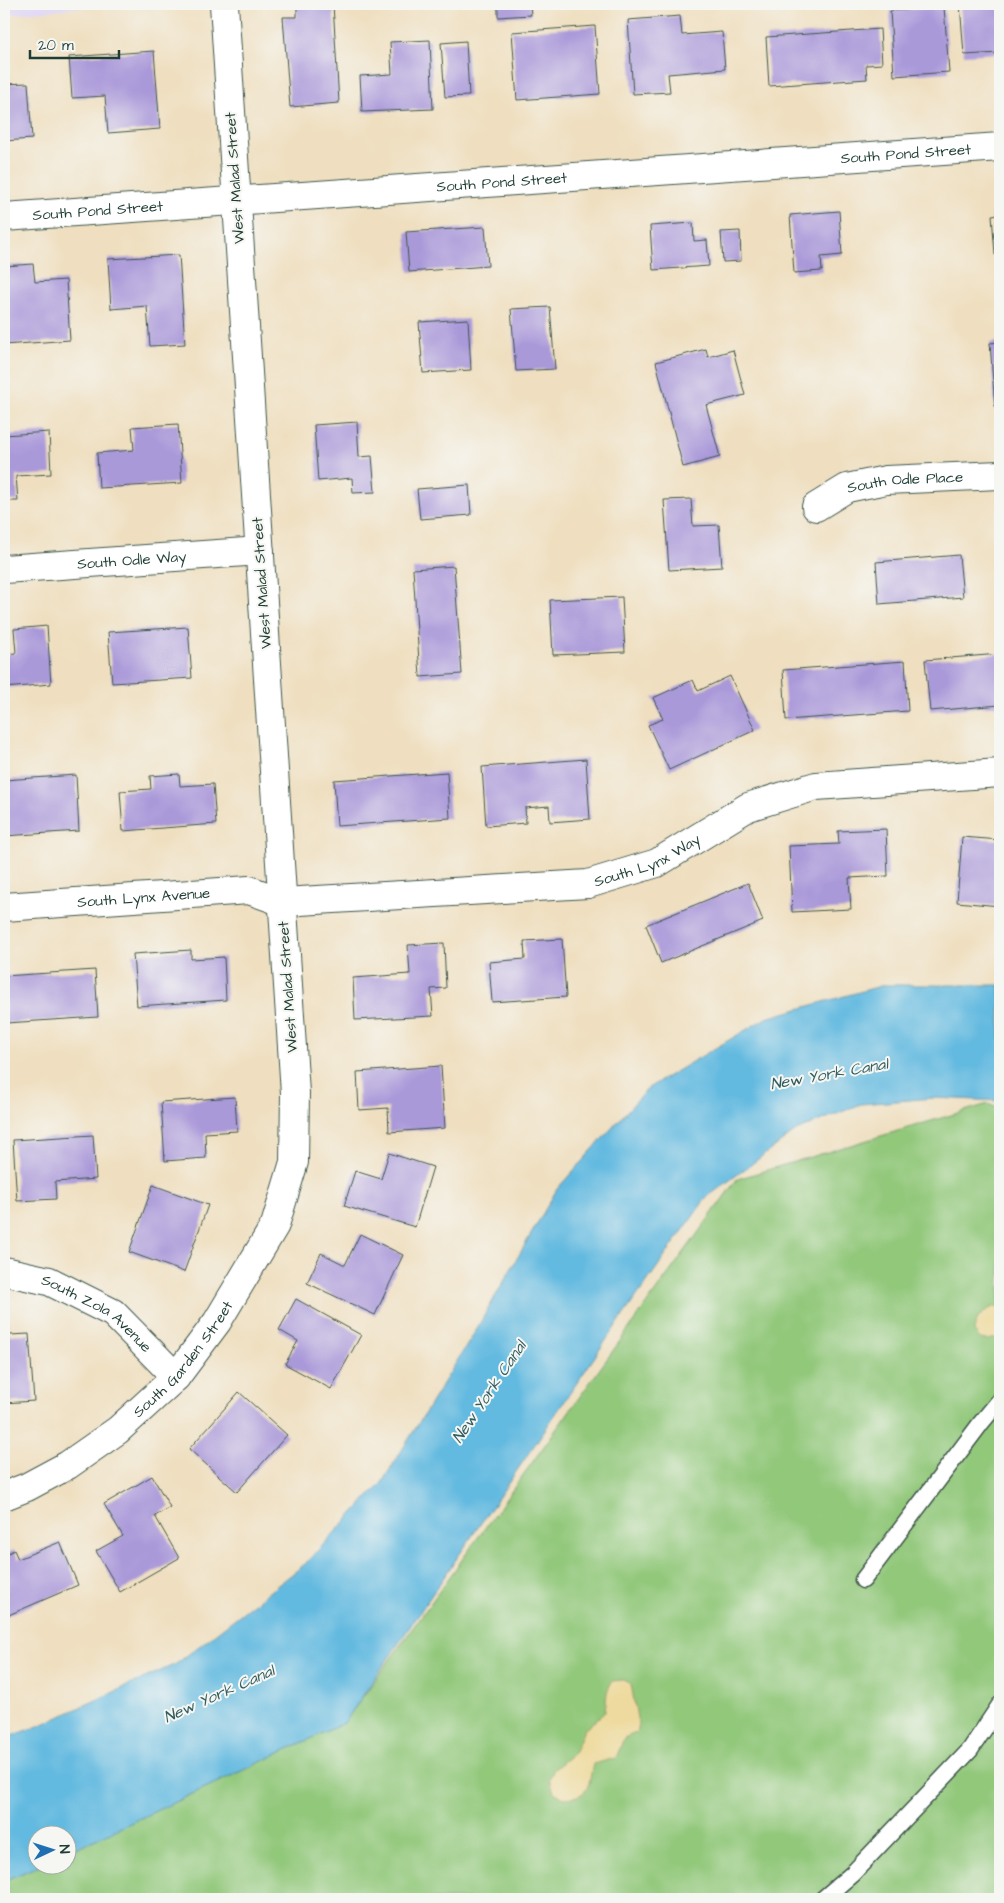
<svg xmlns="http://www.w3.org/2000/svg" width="1004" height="1903" font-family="'Architects Daughter',sans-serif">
<rect width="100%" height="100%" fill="#f6f6f2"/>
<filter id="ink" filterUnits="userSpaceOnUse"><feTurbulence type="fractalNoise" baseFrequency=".02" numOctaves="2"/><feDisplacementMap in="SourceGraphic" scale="10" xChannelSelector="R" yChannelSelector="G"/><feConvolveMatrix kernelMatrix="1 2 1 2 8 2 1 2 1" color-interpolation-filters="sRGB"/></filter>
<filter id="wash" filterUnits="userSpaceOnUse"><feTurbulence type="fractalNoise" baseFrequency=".0096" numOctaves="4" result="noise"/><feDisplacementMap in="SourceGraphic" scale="20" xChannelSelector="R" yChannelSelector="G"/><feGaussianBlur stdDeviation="1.12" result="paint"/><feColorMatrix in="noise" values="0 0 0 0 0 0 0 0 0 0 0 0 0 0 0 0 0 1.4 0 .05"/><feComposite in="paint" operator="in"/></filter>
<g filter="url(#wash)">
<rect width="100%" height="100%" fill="#efdfc0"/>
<path fill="#dfd5f5" d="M4,4H118L4,15Z"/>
<path fill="#92c87a" stroke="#588257" d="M988,1104L1000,1109V1899H4V1881L38,1866H68V1852L344,1723L737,1179Z"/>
<g fill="#eeda9e" stroke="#868c69">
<path d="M993,1307H1000V1337L988,1340L980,1339L974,1331C976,1318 981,1313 993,1307Z"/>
<path d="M623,1680L631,1684L638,1724L636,1733L624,1738L616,1758L593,1764C588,1785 591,1797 564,1798L554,1792L549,1779L554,1769L574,1753L584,1730L605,1712L607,1692L612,1681Z"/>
</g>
<path fill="#64bae0" stroke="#427c8a" d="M884,985H1000V1101L933,1098L861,1104L796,1131L706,1198L611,1333L344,1723L68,1852V1836H38V1866L4,1881V1739L41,1725L176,1664L305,1564L381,1484L472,1337L557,1189L648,1088L766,1018Z"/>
<g id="blocks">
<g fill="#aa99d9">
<path d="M297,4H333L339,103L290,107L283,17H297Z"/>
<path d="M530,4L531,15L498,17V5Z"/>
<path d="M960,4H1000V53L964,55Z"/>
<path d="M944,7L949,72L894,76L890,11Z"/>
<path d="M680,16L682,35L722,32L725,69L668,74L670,92L633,94L628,20Z"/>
<path d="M595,26L600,94L517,100L512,32Z"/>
<path d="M880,29L882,64L866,65L867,79L769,86L766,37Z"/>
<path d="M430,40L433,109L362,112L360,76L392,74L390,42Z"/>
<path d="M466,41L469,96L445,97L441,43Z"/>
<path d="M154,51L160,129L108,133L105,96L72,98L69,57Z"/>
<path d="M28,83L32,139L4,141V84Z"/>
<path d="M839,211L842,255L821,257L822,271L794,273L790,215Z"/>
<path d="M1000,214V254L995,255L992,215Z"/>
<path d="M693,223L694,241L707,240L709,266L653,270L650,226Z"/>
<path d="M485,227L488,266L409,272L406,232Z"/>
<path d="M740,231L741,261L723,262L721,232Z"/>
<path d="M179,255L185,344L150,346L147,306L111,309L108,259Z"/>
<path d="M33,264L35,282L66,280L70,340L4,345V266Z"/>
<path d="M550,307L555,369L516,371L511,309Z"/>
<path d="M468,319L471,370L423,373L419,322Z"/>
<path d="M1000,342V408H995L990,343Z"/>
<path d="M706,349L708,357L733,350L745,395L706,405L720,457L683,467L656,362Z"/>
<path d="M357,422L359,457L372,456L375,492L353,493L352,478L318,481L314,425Z"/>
<path d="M178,424L182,483L99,488L97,453L134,450L132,427Z"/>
<path d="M49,432L51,474L16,476L18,501H4V435Z"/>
<path d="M469,485L471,515L420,519L417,489Z"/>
<path d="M691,499L693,526L719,525L722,567L669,570L664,500Z"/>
<path d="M959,555L963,597L879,604L876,562Z"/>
<path d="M454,566L462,674L420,677L413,569Z"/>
<path d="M622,597L625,652L553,655L550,600Z"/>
<path d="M47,626L51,684L4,688V654L16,653L14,629Z"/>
<path d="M188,627L192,678L112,683L108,632Z"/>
<path d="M1000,654V705L930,711L925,660Z"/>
<path d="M905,661L908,711L786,720L783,670Z"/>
<path d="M730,676L755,730L669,770L648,725L663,719L653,698L693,680L698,691Z"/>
<path d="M586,759L590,819L550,822L549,806L525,808L526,823L486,826L482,767Z"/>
<path d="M447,772L450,818L337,826L334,780Z"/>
<path d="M179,774L180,786L213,784L216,824L123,831L120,791L151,789L150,776Z"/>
<path d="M76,775L79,831L4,836V780Z"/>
<path d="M886,829L888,876L849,878L851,909L792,912L789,846L839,844L838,831Z"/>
<path d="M962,837L1000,840V906L957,902Z"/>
<path d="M748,883L763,921L661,963L646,925Z"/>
<path d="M562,939L566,997L492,1002L489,962L525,959L524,941Z"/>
<path d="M444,943L446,988L431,989L433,1016L355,1020L353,978L410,974L408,945Z"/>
<path d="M191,950V959L224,957L226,1000L137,1006L133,954Z"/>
<path d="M95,970L98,1017L6,1023L4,976Z"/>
<path d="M441,1066L445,1128L389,1132L388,1108L359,1110L357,1072Z"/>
<path d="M235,1097L237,1131L205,1133L206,1158L165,1161L161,1102Z"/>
<path d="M93,1135L96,1179L55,1182L56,1199L17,1201L13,1140Z"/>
<path d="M389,1153L433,1167L415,1227L344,1206L355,1171L381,1179Z"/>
<path d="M153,1185L208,1205L184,1272L129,1252Z"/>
<path d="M360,1234L403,1255L375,1315L307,1283L321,1253L345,1265Z"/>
<path d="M296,1299L361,1335L331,1389L285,1364L298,1341L279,1330Z"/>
<path d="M8,1321L9,1335L29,1334L34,1401L4,1403V1322Z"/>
<path d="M239,1392L287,1435L237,1492L189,1449Z"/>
<path d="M152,1476L170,1507L155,1516L179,1558L120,1592L96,1551L123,1536L104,1504Z"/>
<path d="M60,1542L78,1585L4,1617V1555L14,1550L18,1559Z"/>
</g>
</g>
</g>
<g filter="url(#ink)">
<use href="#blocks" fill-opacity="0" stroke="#3e5549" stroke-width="1"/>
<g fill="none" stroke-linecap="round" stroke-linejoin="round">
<g stroke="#3e5549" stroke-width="19">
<g id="lane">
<path d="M863,1580L981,1423L1000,1400"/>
<path d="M823,1899L852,1874L970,1750L1000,1705"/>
</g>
</g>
<g stroke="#3e5549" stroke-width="30">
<g id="street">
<path id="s1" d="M4,217L1000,147"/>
<path id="s2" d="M816,507L847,488L886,480L1000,475"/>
<path id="s3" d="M4,569L260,551"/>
<path id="s4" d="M4,907L249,890L283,902L588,884L657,863L748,807L816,786L1000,773"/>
<path id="s5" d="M4,1271L49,1281L113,1313L176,1377"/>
<path id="s6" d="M4,1496L27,1487L68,1465L118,1430L176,1377L217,1322L275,1225L294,1162L295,1093L224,4"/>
</g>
</g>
<use href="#lane" stroke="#fff" stroke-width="16"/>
<use href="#street" stroke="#fff" stroke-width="28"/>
</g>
</g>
<g text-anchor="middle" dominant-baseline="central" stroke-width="4" stroke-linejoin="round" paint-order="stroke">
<g font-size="15" fill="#1f3d34" stroke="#f6f6f2">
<text stroke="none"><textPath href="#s1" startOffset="904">South Pond Street</textPath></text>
<text transform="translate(235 178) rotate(-94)">West Malad Street</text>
<text stroke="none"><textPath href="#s1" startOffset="499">South Pond Street</textPath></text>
<text stroke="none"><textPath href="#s1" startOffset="94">South Pond Street</textPath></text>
<text stroke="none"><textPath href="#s2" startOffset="95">South Odle Place</textPath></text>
<text stroke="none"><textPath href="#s3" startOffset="128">South Odle Way</textPath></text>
<text transform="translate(262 583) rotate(-94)">West Malad Street</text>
<text stroke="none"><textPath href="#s4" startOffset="651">South Lynx Way</textPath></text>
<text stroke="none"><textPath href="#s4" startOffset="140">South Lynx Avenue</textPath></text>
<text transform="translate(288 987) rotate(-94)">West Malad Street</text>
<text stroke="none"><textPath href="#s5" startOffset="104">South Zola Avenue</textPath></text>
<text stroke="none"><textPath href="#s6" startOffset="229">South Garden Street</textPath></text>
</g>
<g font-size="16" font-style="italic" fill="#305c5f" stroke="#f6f6f2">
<text transform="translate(829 1074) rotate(-10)">New York Canal</text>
<text transform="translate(489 1392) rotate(-56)">New York Canal</text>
<text transform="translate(219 1694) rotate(-24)">New York Canal</text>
</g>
</g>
<rect width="1004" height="1903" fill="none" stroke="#f6f6f2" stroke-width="20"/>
<g transform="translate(52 1850) rotate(86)"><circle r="24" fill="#f6f6f2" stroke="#a0aca6"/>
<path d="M0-4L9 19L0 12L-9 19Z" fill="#1f6fb2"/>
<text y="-8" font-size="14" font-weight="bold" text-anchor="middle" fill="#1f3d34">N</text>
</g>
<path d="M30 50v8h89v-8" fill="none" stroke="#1f3d34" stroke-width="2.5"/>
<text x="38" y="50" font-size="15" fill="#1f3d34" stroke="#f6f6f2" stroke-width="4" paint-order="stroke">20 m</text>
</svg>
